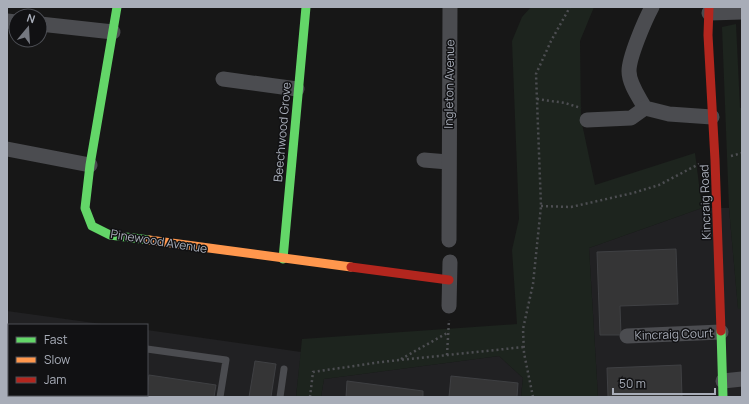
<svg xmlns="http://www.w3.org/2000/svg" width="749" height="404" font-family="Manrope,sans-serif">
<rect width="100%" height="100%" fill="#171717"/>
<g fill="#212123">
<path d="M702,208H729L738,308H742V397H598L589,248Z"/>
<path d="M7,311L109,325H9V395H147V330L301,352L296,397H7Z"/>
<path d="M499,356L523,378L521,397H321L324,379Z"/>
</g>
<g fill="#1d241e">
<path d="M531,7H594L580,41L581,119L595,185L695,153L702,208L589,248L598,397H521L523,378L499,356L324,379L321,397H296L302,339L517,324L512,250L519,219L512,41L522,17Z"/>
<path d="M736,24L740,108H742V308L738,309L729,208L722,27Z"/>
</g>
<g fill="#353536" stroke="#3f4043">
<path d="M676,249L678,304L620,306L621,335H600L597,252Z"/>
<path d="M255,361L276,364L271,397H249Z"/>
<path d="M681,365L682,397H608L607,368Z"/>
<path d="M149,375L216,385L214,397H146Z"/>
<path d="M451,376L518,383L517,397H449Z"/>
<path d="M347,381L423,391V397H346Z"/>
<rect x="19" y="395" width="44" height="2"/>
</g>
<g fill="none" stroke-linecap="round" stroke-linejoin="round">
<g stroke="#4d4e52" stroke-width="2.5" stroke-dasharray="2 3" stroke-linecap="butt">
<path d="M537,99L565,103L581,108"/>
<path d="M731,156L742,153"/>
<path d="M541,206L571,207L633,193L659,185L699,164"/>
<path d="M447,355L449,320"/>
<path d="M401,359L449,332"/>
<path d="M310,397L313,372L381,362L524,347"/>
<path d="M533,397L524,353L523,329L533,284L541,206L536,74L551,41L570,7"/>
</g>
<g stroke="#4b4c50" stroke-width="7">
<path d="M147,349L226,360L220,397"/>
<path d="M66,397V395"/>
<path d="M280,397L284,369"/>
</g>
<g stroke="#4b4c50" stroke-width="15">
<path d="M652,7C645,20 629,57 629,71C629,84 639,97 645,108L669,114L712,117"/>
<path d="M709,13L742,12"/>
<path d="M7,21L16,22"/>
<path d="M40,24L113,32"/>
<path d="M223,79L297,89"/>
<path d="M587,120L631,118L645,108"/>
<path d="M7,149L90,165"/>
<path d="M424,160L448,162"/>
<path d="M449,240L450,7"/>
<path d="M449,306L450,262"/>
<path d="M627,336L721,332"/>
<path d="M723,381L742,379"/>
</g>
<g stroke="#63d668" stroke-width="9">
<path d="M117,7L90,165L85,208L92,226L110,235L149,240"/>
<path d="M283,259L306,7"/>
<path d="M721,331L723,397"/>
</g>
<path stroke="#ff974d" stroke-width="9" d="M149,240L351,267"/>
<g stroke="#b3261e" stroke-width="9">
<path d="M709,7L708,35L715,160L721,331"/>
<path d="M351,267L449,280"/>
</g>
</g>
<g text-anchor="middle" dominant-baseline="central" stroke-width="3" stroke-linejoin="round" paint-order="stroke">
<g font-size="12" fill="#a8adb8" stroke="#111113">
<text transform="translate(449 84) rotate(-89)">Ingleton Avenue</text>
<text transform="translate(282 132) rotate(-85)">Beechwood Grove</text>
<text transform="translate(705 202) rotate(-92)">Kincraig Road</text>
<text transform="translate(159 241) rotate(9)">Pinewood Avenue</text>
<text transform="translate(674 334) rotate(-2)">Kincraig Court</text>
</g>
</g>
<rect width="749" height="404" fill="none" stroke="#a8adb8" stroke-width="16"/>
<rect x="8" y="324" width="140" height="72" fill="#111113" stroke="#4d4f55"/>
<rect x="16" y="337" width="20" height="6" fill="#63d668" stroke="#4d4f55"/>
<text x="44" y="344" font-size="12" fill="#a8adb8">Fast</text>
<rect x="16" y="357" width="20" height="6" fill="#ff974d" stroke="#4d4f55"/>
<text x="44" y="364" font-size="12" fill="#a8adb8">Slow</text>
<rect x="16" y="377" width="20" height="6" fill="#b3261e" stroke="#4d4f55"/>
<text x="44" y="384" font-size="12" fill="#a8adb8">Jam</text>
<g transform="translate(28 28) rotate(18)"><circle r="19" fill="#111113" stroke="#4d4f55"/>
<path d="M0-3L7 15L0 10L-7 15Z" fill="#757880"/>
<text y="-6" font-size="11" font-weight="bold" text-anchor="middle" fill="#a8adb8">N</text>
</g>
<path d="M613 388v6h102v-6" fill="none" stroke="#a8adb8" stroke-width="2"/>
<text x="619" y="388" font-size="12" fill="#a8adb8" stroke="#111113" stroke-width="3" paint-order="stroke">50 m</text>
</svg>
